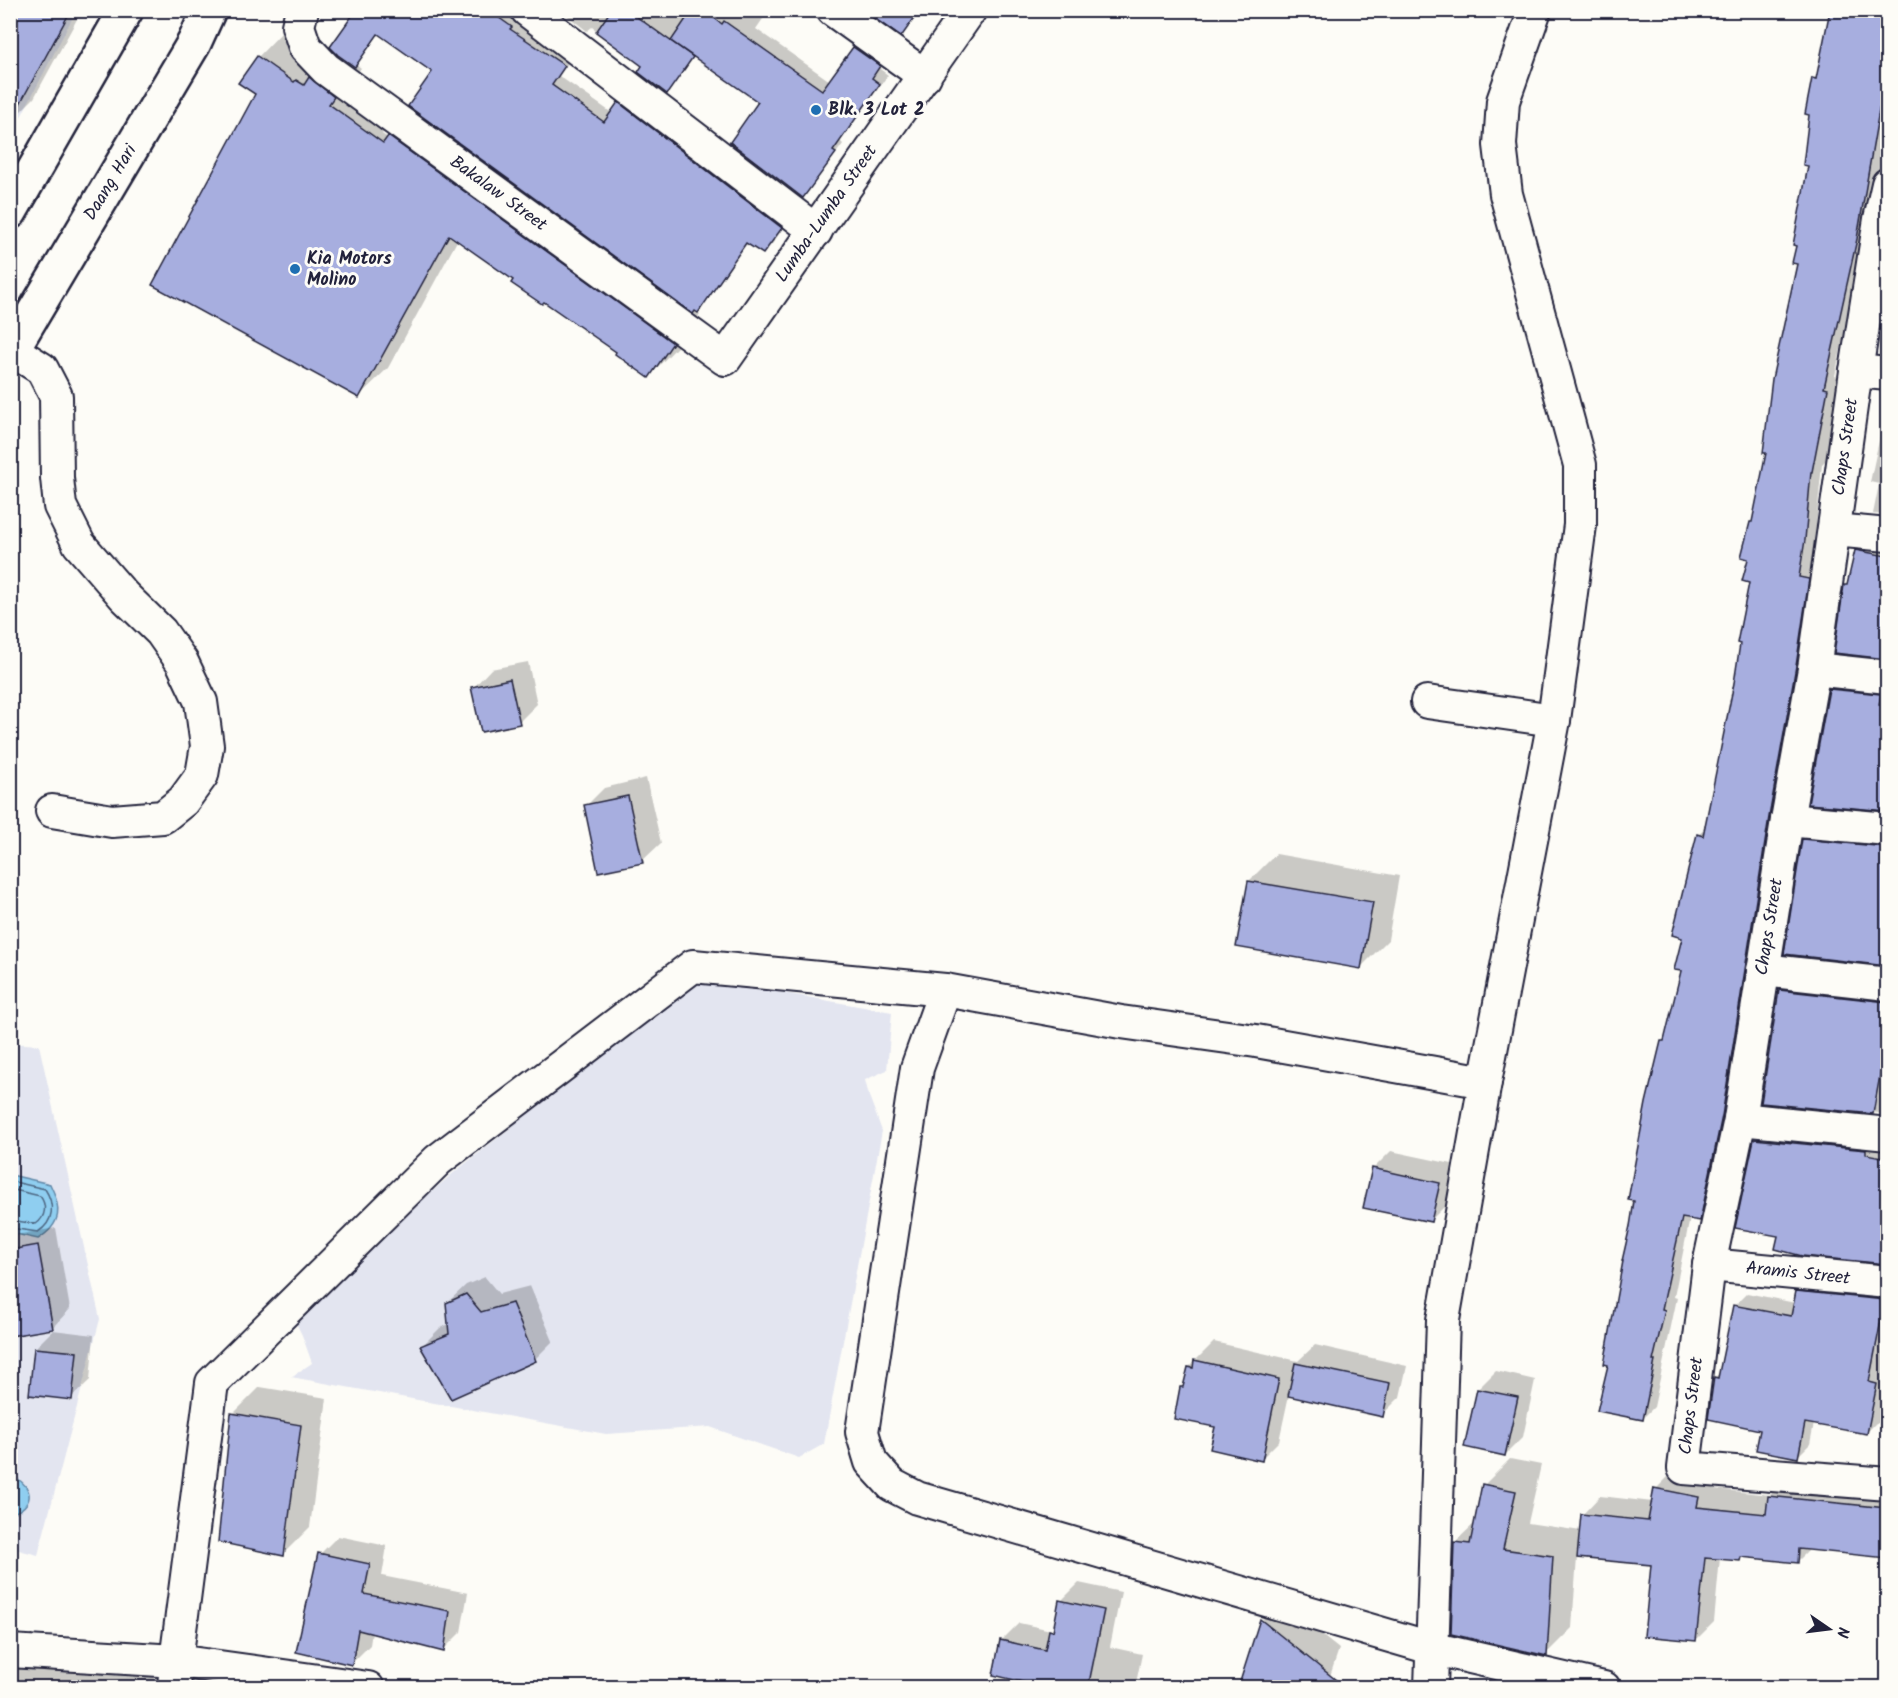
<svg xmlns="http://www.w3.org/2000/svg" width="1898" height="1698" font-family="Kalam,sans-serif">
<rect width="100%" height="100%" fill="#fdfcf7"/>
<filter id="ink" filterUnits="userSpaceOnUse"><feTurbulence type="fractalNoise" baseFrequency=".0167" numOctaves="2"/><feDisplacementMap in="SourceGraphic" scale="12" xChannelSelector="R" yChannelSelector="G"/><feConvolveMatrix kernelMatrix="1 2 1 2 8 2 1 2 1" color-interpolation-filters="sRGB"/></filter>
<g filter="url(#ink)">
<g fill="#e3e5f0">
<path d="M10,11H76L13,132L10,131Z"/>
<path d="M700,978L892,1012L887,1070L865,1080L869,1096L882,1131L824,1444L799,1458L710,1427L606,1434L291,1377L312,1363L302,1335L292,1315L452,1174Z"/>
<path d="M11,1043L39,1045L100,1319L38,1555L11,1548Z"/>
</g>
<g fill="#8fcef0" stroke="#6389a8" stroke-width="1.5">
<path d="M11,1175L50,1184C62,1208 62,1224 38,1239L11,1233Z"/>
<path d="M11,1466C13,1470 15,1476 18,1479C26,1485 33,1493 27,1503C23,1509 17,1512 11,1513Z"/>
</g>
<g fill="#0003" fill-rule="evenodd">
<path d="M17,10H82L34,98L10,122V23Z"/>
<path d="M358,10H521L574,54L559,76L612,113L628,94L790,218L772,244L763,252L748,242L706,302L696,311L700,314L677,347L649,376L618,352L458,239L388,368L359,396L257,94L258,57L286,28L332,57L337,51ZM379,34L434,71L416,110L411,114L356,75L361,68L356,64ZM384,131L641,318L639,321L382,134Z"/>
<path d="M560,10H769L756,29L830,81L855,48L863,39L888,57L880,69L888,75L840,141L843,144L811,187L803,196L760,102L695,56L675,83L666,92L645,66L592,27L587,31Z"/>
<path d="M867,10H921L901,35Z"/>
<path d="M1832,10H1888V129L1862,259L1860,261L1835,376L1839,377L1827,459L1822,464L1816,527L1811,565L1820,567L1712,1207L1699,1220L1690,1218L1674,1297L1677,1298L1654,1407L1642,1419L1610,1364L1663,1042L1666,1038L1683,970L1684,936L1698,835L1707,827L1736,683L1750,581L1751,522L1754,520L1768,452L1799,263L1810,164L1814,79L1818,74Z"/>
<path d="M1888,399V515L1873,514L1879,484L1870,482Z"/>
<path d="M1868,538L1888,540V657L1836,652L1845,586L1850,581L1856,551Z"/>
<path d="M528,662L537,704L519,722L473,688L491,669Z"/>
<path d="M1842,677L1888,682V809L1810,802L1830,689Z"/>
<path d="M646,778L661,843L642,861L586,806L604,788Z"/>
<path d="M1816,828L1888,834V964L1786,953L1804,840Z"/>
<path d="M1276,854L1399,876L1388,940L1361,967L1249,881Z"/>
<path d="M1792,978L1888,989V1114L1762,1102L1780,991Z"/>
<path d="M10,1020L16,1021L10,1054Z"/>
<path d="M1768,1127L1888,1139V1262L1803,1254L1779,1235L1756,1139Z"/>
<path d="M1391,1151L1457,1165L1449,1202L1431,1220L1373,1169Z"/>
<path d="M56,1228L70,1309L52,1328L10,1335V1236Z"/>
<path d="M485,1277L499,1294L530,1286L553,1341L535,1359L422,1346L440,1328L449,1324L447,1303L466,1285Z"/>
<path d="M1809,1280L1888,1287V1425L1876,1423L1866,1433L1814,1423L1810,1444L1798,1456L1762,1429L1715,1378L1720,1372L1734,1306L1747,1293L1795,1303L1797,1292Z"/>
<path d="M53,1330L94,1335L90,1380L71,1398L35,1348Z"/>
<path d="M1214,1342L1298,1361L1315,1345L1407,1366L1400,1397L1382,1415L1289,1395L1279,1441L1261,1459L1216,1426L1182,1387L1186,1383L1189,1367Z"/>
<path d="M1496,1371L1535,1380L1523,1437L1505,1455L1478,1389Z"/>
<path d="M260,1387L327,1398L310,1527L283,1554L233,1414Z"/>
<path d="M1510,1459L1541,1465L1528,1523L1581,1531L1582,1515L1600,1496L1653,1502L1656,1489L1674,1471L1716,1479L1714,1489L1770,1495L1788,1478L1888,1488V1560L1878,1559L1879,1556L1810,1549L1797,1562L1743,1556L1740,1559L1720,1558L1714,1622L1696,1640L1653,1563L1577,1557L1572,1628L1546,1654L1452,1633L1455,1542L1476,1522L1484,1485Z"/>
<path d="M338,1536L387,1546L382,1576L468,1593L461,1632L443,1650L372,1632L370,1645L352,1663L320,1554Z"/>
<path d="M1079,1583L1121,1592L1110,1647L1142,1654L1135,1688H1055L1001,1641L1019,1623L1051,1630L1055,1626L1061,1601Z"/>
<path d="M1280,1602L1339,1649L1326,1688H1239L1262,1620Z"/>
<path d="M10,1657L148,1668L161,1688H10Z"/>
</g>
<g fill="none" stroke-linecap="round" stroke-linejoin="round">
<g stroke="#4e6783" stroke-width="1.5">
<path d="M10,1181L45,1189C55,1204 54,1222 38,1232L10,1228"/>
<path d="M10,1189L40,1196C47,1205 46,1217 36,1224L10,1220"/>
</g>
</g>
<g fill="#a7aedf" stroke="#22223b" stroke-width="1.5">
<path d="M10,10H71L10,122Z"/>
<path d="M343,10H488L512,27L510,29L565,66L552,85L604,122L618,102L782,228L763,254L746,243L698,313L695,311L693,314L408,106L432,72L378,34L355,67L338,55L330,47L352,16Z"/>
<path d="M611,10H627L693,57L667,94L638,72L642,66L596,32Z"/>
<path d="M692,10H704L722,24L724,21L822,90L853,47L880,66L872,78L880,84L833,151L836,153L803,198L730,142L758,102L671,41Z"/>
<path d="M879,10H920L901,37L874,18Z"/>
<path d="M1830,10H1887V64L1857,239L1824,388L1828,389L1812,472H1811L1805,540L1799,577L1809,579L1796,666L1769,817L1722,1116L1700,1221L1682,1218L1662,1309L1665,1310L1653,1361H1655L1643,1420L1597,1411L1608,1365L1604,1364L1623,1261H1622L1630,1226L1634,1201L1628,1200L1646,1103L1661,1041H1664L1681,971L1674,970L1682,938L1672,935L1697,834L1703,836L1734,683L1740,644L1737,643L1749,583L1742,581L1748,559L1741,557L1750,522H1752L1766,453H1763L1772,379L1797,264L1792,263L1796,246L1793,245L1808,166L1803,165L1809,115L1805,114L1812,78L1816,79Z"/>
<path d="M257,56L294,82L296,80L304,85L309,77L334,97L329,104L383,143L388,136L673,343L649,378L615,354L616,352L544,302L542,304L511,283L513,280L449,235L359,398L152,285L255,94L238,83Z"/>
<path d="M1855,550L1887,556V659L1834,653L1844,585H1847Z"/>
<path d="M510,679L520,724L481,732L471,687Z"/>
<path d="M1829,689L1881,694L1879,705L1887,707V811L1808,804Z"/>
<path d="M628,796L643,863L598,872L584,805Z"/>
<path d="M1802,839L1887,847V966L1784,954Z"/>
<path d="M1248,881L1373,902L1361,969L1236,947Z"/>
<path d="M1779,990L1887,1002V1037L1873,1114L1761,1103Z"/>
<path d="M1754,1139L1866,1150V1154L1887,1158V1264L1802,1256L1775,1249L1778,1236L1735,1228Z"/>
<path d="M1372,1168L1440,1183L1431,1222L1363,1208Z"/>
<path d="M38,1245L53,1329L10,1336V1250Z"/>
<path d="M1796,1291L1885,1300L1869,1382L1877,1384L1867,1434L1805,1423L1798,1458L1756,1450L1760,1430L1708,1419L1714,1377L1718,1378L1733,1305L1791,1316Z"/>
<path d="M466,1294L481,1312L512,1303L536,1361L451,1399L420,1346L449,1334L446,1303Z"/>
<path d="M34,1348L77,1352L72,1400L29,1395Z"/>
<path d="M1194,1360L1279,1379L1262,1461L1210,1449L1215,1427L1174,1419L1180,1387H1183L1188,1367L1193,1368Z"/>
<path d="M1295,1363L1390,1383L1383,1417L1288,1396Z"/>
<path d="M1477,1389L1518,1397L1505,1456L1464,1447Z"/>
<path d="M231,1413L301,1425L284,1556L218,1542Z"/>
<path d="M1482,1484L1516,1491L1503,1549L1553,1556L1547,1656L1451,1634L1454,1542L1470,1544Z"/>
<path d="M1654,1488L1699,1497L1697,1507L1766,1514L1768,1496L1887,1508V1558L1799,1549L1798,1563L1741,1557L1740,1561L1705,1558L1696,1641L1644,1636L1651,1565L1577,1558L1581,1514L1648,1521Z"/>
<path d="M318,1553L370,1564L364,1594L450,1611L444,1652L358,1630L352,1665L296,1652Z"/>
<path d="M1059,1600L1104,1610L1088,1688H1048L993,1675L1000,1640L1045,1650L1049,1630L1053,1631Z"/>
<path d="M1260,1619L1346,1688H1238Z"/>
</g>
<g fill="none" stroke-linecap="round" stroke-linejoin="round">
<g stroke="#22223b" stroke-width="36">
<g id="minor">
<path d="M302,10L298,26L305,47L326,69L725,359L970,10"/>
<path d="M527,10L816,231"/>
<path d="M833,10L925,76"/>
<path d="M1888,184L1880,219L1856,371L1814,669L1787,820L1740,1119L1709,1265L1684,1468L1888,1484"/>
<path d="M12,350L42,369L56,396L57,478L60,506L79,544L124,596L161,632L182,662L201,702L207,746L202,775L183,801L163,817L112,821L52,811"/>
<path d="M1856,371L1888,374"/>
<path d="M1834,530L1888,535"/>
<path d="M1814,669L1888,677"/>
<path d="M1427,702L1554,720"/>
<path d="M1787,820L1888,829"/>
<path d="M1763,970L1888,984"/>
<path d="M945,990L917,1068L862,1432L871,1462L892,1485L917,1498L1431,1648L1604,1688"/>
<path d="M1740,1119L1888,1134"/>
<path d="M1709,1265L1888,1282"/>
<path d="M10,1651L176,1661L368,1688"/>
<path d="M174,1688L176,1661L212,1383L438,1160L693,966L945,990L1121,1022L1256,1041L1485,1082"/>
<path d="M1431,1688L1443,1320L1485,1082L1554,720L1580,525V465L1506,194L1500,145L1503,101L1535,10"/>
</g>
</g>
<g stroke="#22223b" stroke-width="38">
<g id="primary">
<path d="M10,212L126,10"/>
<path d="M10,353L194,43L209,10"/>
</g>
</g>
<use href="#minor" stroke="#fdfcf7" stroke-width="32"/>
<use href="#primary" stroke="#fdfcf7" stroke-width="33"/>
</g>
</g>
<g fill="#1f6fb2" stroke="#fdfcf7" stroke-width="2">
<circle cx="816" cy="110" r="6"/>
<circle cx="295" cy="269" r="6"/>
</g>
<g text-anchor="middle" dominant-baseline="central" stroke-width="6" stroke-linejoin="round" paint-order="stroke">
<g font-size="18" font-weight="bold" fill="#22223b" stroke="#fdfcf7" text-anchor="start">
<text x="828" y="110">Blk. 3 Lot 2</text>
<text x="307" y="259">Kia Motors<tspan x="307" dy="21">Molino</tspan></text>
</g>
<g font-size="18" fill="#22223b" stroke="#fdfcf7">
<text transform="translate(111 183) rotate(-59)">Daang Hari</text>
<text transform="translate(498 194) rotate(36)">Bakalaw Street</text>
<text transform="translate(827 214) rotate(-55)">Lumba-Lumba Street</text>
<text transform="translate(1846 447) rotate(-82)">Chaps Street</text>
<text transform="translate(1770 927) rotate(-81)">Chaps Street</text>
<text transform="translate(1798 1274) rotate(6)">Aramis Street</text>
<text transform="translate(1692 1406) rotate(-83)">Chaps Street</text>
</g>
</g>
<rect width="1898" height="1698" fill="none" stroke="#fdfcf7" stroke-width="36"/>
<rect x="18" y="18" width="1862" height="1662" fill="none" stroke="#22223b" stroke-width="2" filter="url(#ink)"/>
<g transform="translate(1829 1629) rotate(104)" stroke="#fdfcf7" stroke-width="4.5" paint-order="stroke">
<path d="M0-4.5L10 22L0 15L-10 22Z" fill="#22223b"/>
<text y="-9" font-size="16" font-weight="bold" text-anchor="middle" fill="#22223b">N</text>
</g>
</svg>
